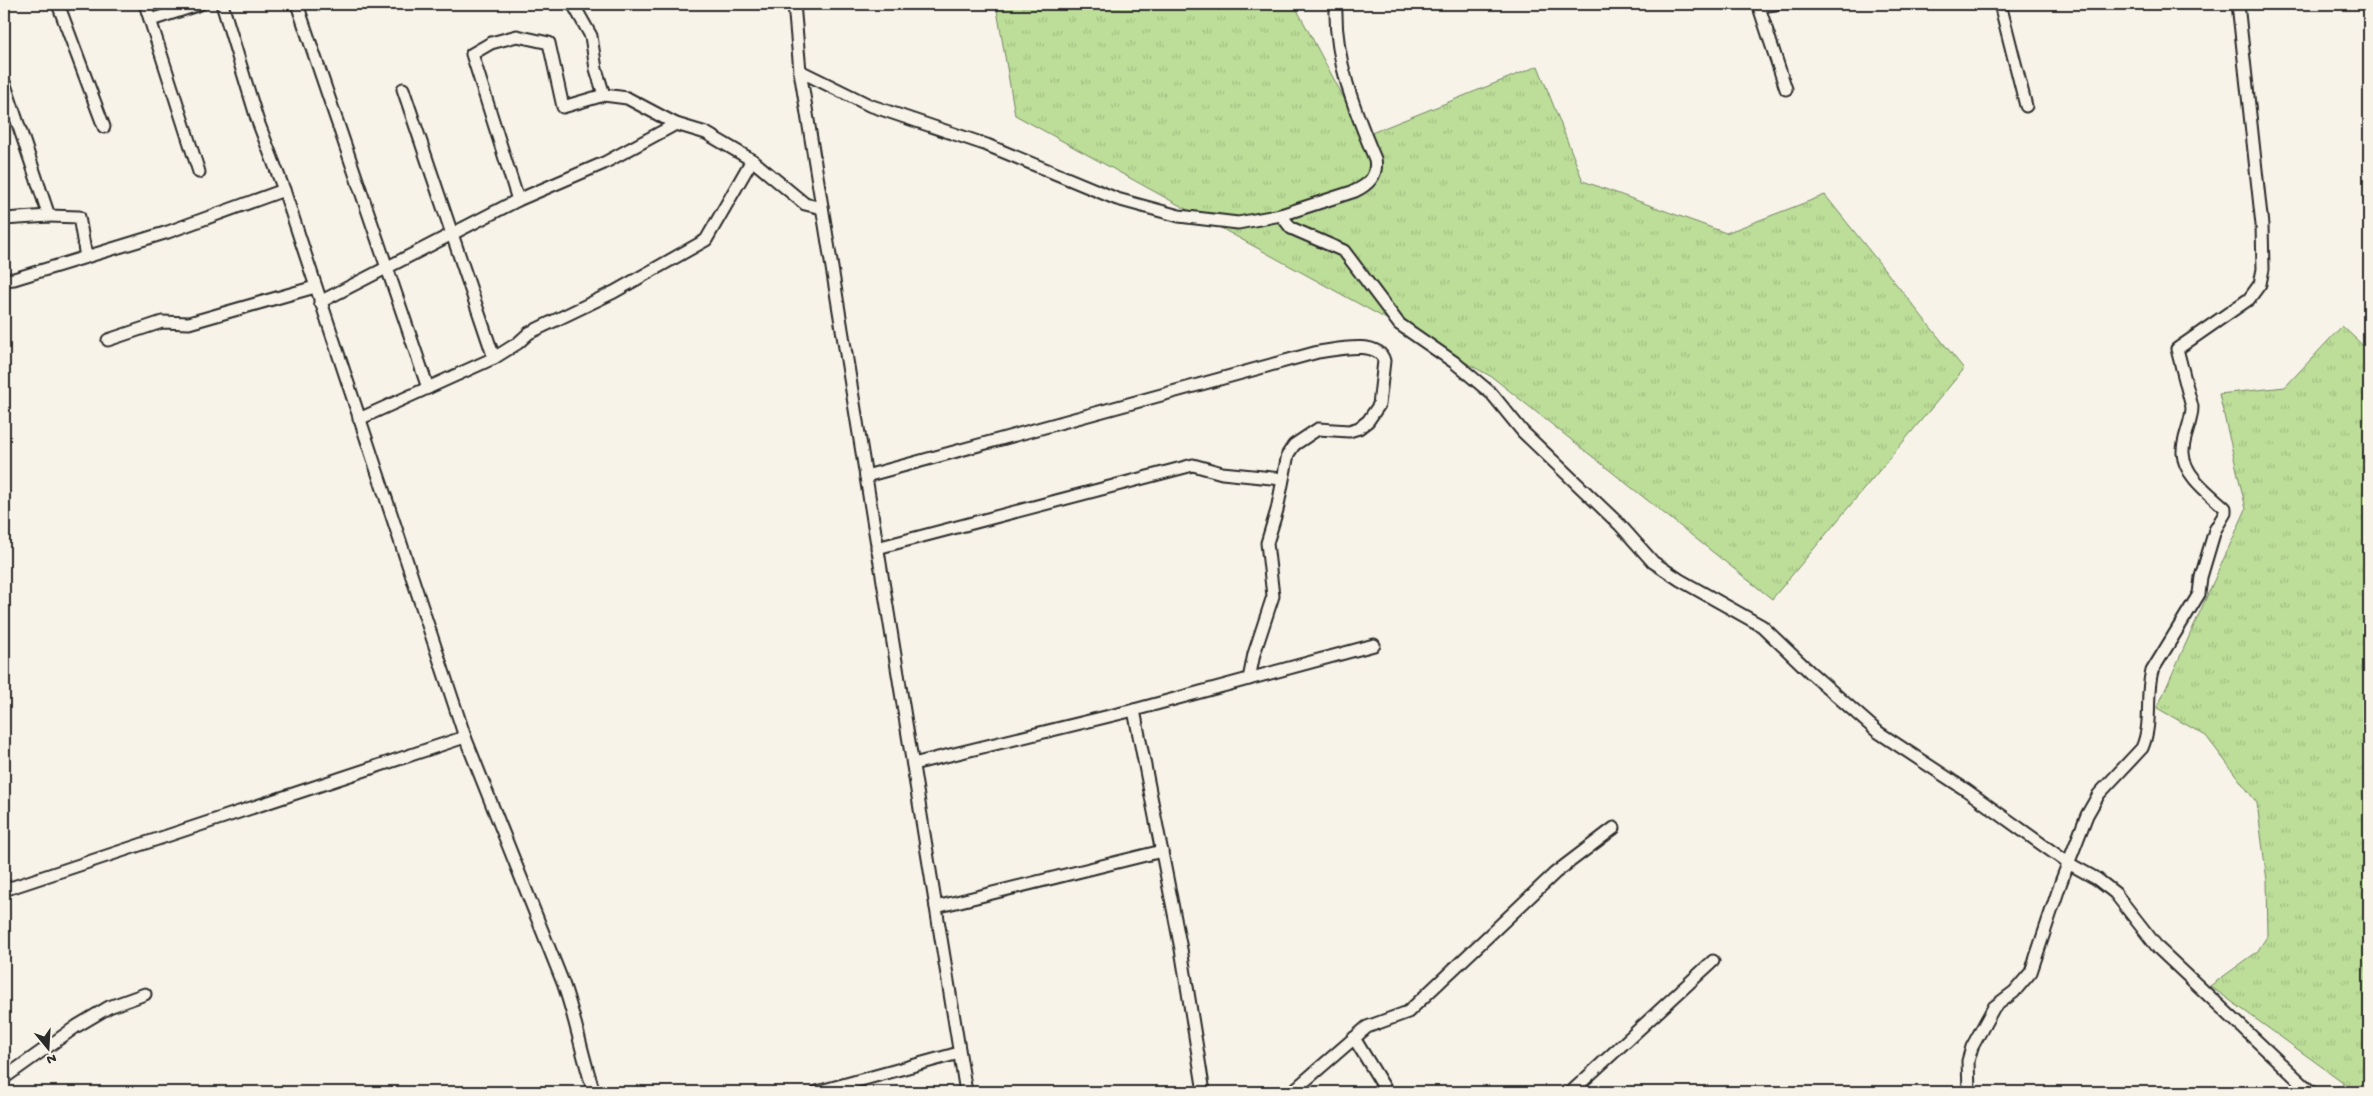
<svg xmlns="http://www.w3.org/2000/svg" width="2373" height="1096" font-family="'Gochi Hand',sans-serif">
<defs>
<pattern id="grass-tufts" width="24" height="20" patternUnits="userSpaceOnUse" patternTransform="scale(1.25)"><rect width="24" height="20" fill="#bcde98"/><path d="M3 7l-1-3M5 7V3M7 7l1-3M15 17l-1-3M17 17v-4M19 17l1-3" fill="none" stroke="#a2bf83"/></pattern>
</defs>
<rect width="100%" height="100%" fill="#f7f3e8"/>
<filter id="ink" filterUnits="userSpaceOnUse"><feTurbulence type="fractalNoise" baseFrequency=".02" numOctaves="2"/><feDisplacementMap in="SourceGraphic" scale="10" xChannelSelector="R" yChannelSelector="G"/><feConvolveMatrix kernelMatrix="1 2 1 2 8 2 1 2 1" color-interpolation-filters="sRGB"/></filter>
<g filter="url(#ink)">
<g fill="url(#grass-tufts)" stroke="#748462">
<path d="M996,4H1294L1364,136L1538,66L1583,181L1726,233L1825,195L1964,369L1772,599L1492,377L1015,115Z"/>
<path d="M2342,326L2369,351V1092H2344L2343,1082L2210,986L2257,952L2268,935L2267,881L2257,803L2206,736L2157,708L2246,509L2219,394L2285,387Z"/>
</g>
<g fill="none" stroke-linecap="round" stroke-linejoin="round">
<g stroke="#2b2b2b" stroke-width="15">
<g id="minor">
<path d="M58,4L104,127"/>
<path d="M145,4L199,172"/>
<path d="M222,4L257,119L284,190L465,737L563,983C576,1019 582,1056 594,1092"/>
<path d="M297,4L428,388"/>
<path d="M573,4L591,36L596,69L604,95"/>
<path d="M794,4L800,71L966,1092"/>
<path d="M1758,4L1786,89"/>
<path d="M2000,4L2026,106"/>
<path d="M1759,6L1776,4"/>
<path d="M151,20L200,4"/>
<path d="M800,71L869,105L987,145L1117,199L1179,216L1238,223L1281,215L1355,191C1370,184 1378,175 1375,159C1354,109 1334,58 1336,4"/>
<path d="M4,82L49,216L79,217L86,257"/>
<path d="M403,89L494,358"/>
<path d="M518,200L472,54L491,43L517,36L549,43L563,107L604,95L627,98L676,124L706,133L752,160L805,204L822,208"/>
<path d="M1281,215L1291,228L1344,251L1399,324L1454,362L1492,394L1523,432L1620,525L1653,562L1680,580L1762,626L1811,673L1878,732L1966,790L2068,863L2097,879L2115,893L2158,948L2311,1092"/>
<path d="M4,219L49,216"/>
<path d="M4,280L14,279L168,232L284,190"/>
<path d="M320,302L518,200L604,163L676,124"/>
<path d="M108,340L162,322L189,323L315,287"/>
<path d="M359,419L494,358L518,343L529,333L614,292L706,240L752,160"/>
<path d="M866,476L1318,352C1335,350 1379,339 1384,361L1379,405L1368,421L1359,428L1349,431L1318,429L1294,445L1288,454L1277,510L1267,543L1273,596L1254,654L1249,679"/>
<path d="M877,548L1193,465L1222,473L1282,479"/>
<path d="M1134,710L1181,949L1204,1092"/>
<path d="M913,764L1134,710L1374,645"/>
<path d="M4,890L465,737"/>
<path d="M936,907L1162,851"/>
<path d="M1354,1038L1387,1092"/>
<path d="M4,1078L77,1026L109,1007L145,994"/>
<path d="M817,1092L959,1053"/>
<path d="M1292,1092L1367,1027L1408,1012L1555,873L1614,828"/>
<path d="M1571,1092L1713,961"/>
<path d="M1969,1092L1968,1061L1972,1047L1994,1007L2014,992L2031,972L2061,882L2087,815L2099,794L2142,748C2153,723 2145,696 2152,671L2199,594L2201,577L2215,530L2225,513V508C2210,494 2184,476 2183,453C2182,439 2192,423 2192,407L2177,349L2249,299L2260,284L2263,269L2262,225L2238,4"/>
</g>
</g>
<use href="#minor" stroke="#f7f3e8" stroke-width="11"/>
</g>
</g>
<rect width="2373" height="1096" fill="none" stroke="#f7f3e8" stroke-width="20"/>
<rect x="10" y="10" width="2353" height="1076" fill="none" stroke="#2b2b2b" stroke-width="2" filter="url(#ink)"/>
<g transform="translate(48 1048) rotate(162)" stroke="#f7f3e8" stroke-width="4" paint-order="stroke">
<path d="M0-4L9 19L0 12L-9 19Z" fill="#2b2b2b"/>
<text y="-8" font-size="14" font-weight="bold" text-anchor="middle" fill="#2b2b2b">N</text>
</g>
</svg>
